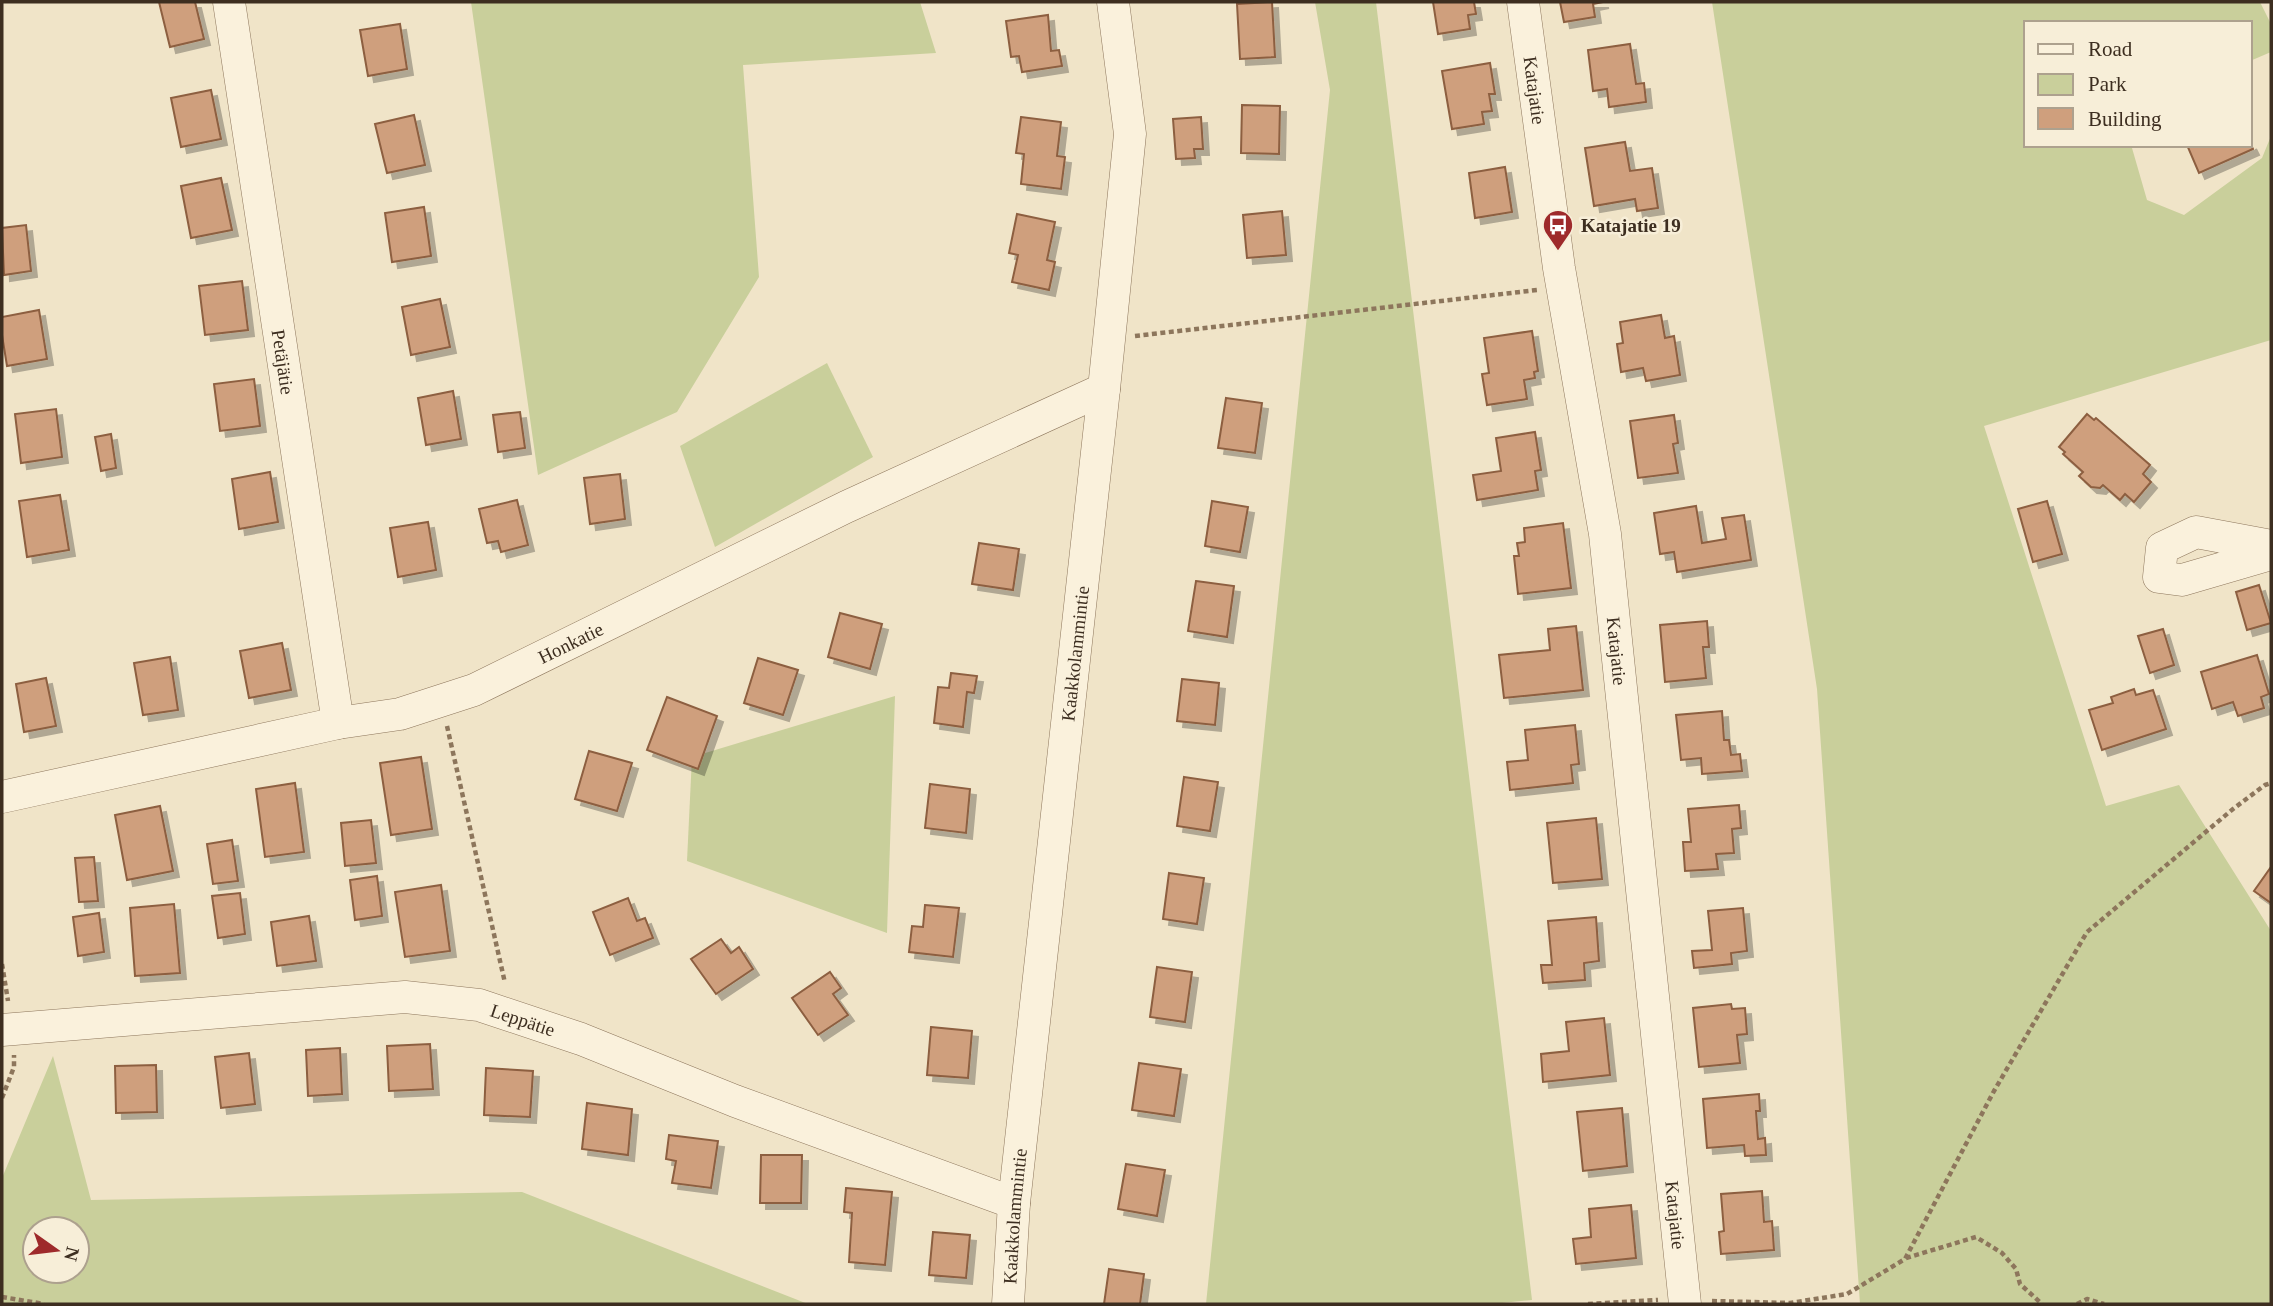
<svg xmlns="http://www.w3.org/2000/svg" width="2273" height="1306" font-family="'Times New Roman',serif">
<defs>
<filter id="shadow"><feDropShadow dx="6" dy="6" stdDeviation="0" flood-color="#0004"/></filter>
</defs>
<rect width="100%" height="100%" fill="#f0e4c8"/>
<g fill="#c9cf9b" fill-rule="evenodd">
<path d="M471,2H920L936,53L743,65L759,277L677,412L538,475Z"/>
<path d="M1315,2H1376L1532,1300L1492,1304H1206L1330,90Z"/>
<path d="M1712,2H2260L2271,24V52L2250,61V23H2026V145H2133L2132,148L2147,200L2184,215L2262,158L2271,136V340L1984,426L2106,806L2179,785L2271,931V1304H1860L1817,689Z"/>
<path d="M827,363L873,457L715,547L680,446Z"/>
<path d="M895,696L887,933L687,861L692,757Z"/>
<path d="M53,1056L91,1200L522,1192L808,1304H2V1178ZM77,1229V1271H35V1229Z"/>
</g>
<g fill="#cf9f7d" stroke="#8d5f41" stroke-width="2" filter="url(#shadow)">
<path d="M159,2H195L204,39L170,47Z"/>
<path d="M1272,2L1275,57L1240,59L1237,4Z"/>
<path d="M1433,2H1474L1476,14L1468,15L1470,29L1438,34Z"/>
<path d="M1560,2H1603L1593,4L1595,17L1564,22Z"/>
<path d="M1048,15L1051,51L1059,50L1062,66L1022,72L1019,56L1011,57L1006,21Z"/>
<path d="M400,24L407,69L368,76L360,30Z"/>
<path d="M1630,44L1636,84L1644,83L1646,102L1609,107L1607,89L1593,91L1588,50Z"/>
<path d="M1490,63L1495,94H1489L1492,111L1482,112L1484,124L1452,129L1442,71Z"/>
<path d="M211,90L221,139L181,147L171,98Z"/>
<path d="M1242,105L1280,106L1279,154L1241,153Z"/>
<path d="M414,115L425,165L387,173L375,124Z"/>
<path d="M1021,117L1061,122L1057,156L1065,157L1061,189L1021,184L1024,154L1016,153Z"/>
<path d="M1201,117L1203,149H1194L1195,158L1176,159L1173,119Z"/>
<path d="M1625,142L1630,171L1652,168L1658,208L1637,211L1635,199L1594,206L1585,148Z"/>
<path d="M2250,143L2253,149L2199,173L2187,145H2250Z"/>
<path d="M1505,167L1512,212L1475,218L1469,173Z"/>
<path d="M221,178L232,230L191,238L181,186Z"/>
<path d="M424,207L431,256L392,262L385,213Z"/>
<path d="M1282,211L1286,255L1247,258L1243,215Z"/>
<path d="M1017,214L1055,222L1047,260L1055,262L1049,290L1012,282L1018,255L1009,253Z"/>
<path d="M26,225L31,271L4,275L2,228Z"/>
<path d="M242,281L248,330L205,335L199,286Z"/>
<path d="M440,299L450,347L411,355L402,307Z"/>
<path d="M39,310L47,359L7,366L2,335V317Z"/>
<path d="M1661,315L1665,338L1674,336L1680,375L1646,381L1643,368L1621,372L1617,344L1623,343L1620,322Z"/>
<path d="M1532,331L1538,371L1534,372L1535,378L1524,380L1527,399L1487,405L1482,374L1489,373L1484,338Z"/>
<path d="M254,379L260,426L220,431L214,384Z"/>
<path d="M453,391L461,439L426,445L418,398Z"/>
<path d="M1226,398L1262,403L1255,453L1218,448Z"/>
<path d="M56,409L62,457L21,463L15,414Z"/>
<path d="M520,412L525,448L498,452L493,415Z"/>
<path d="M2087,414L2094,420L2096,418L2150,465L2143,474L2151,482L2134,502L2125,494L2120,500L2103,485L2100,488L2091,487L2079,476L2083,472L2063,454L2065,452L2059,447Z"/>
<path d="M1674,415L1678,443L1673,444L1678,473L1638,478L1630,421Z"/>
<path d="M1535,432L1541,470L1535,471L1538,490L1477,500L1473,475L1501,471L1496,438Z"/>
<path d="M111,434L116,468L101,471L95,437Z"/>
<path d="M270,472L278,522L239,529L232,479Z"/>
<path d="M620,474L625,519L590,524L584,478Z"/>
<path d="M60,495L69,550L27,557L19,501Z"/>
<path d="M517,500L528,545L501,552L498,541L487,543L479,509Z"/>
<path d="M1212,501L1248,507L1240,552L1205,546Z"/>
<path d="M2047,501L2062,554L2033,562L2018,509Z"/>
<path d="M1696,506L1702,543L1726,539L1722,518L1744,515L1751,560L1677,572L1674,552L1660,554L1654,513Z"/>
<path d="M428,522L436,570L398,577L390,528Z"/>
<path d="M1563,523L1571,588L1518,594L1514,556H1519L1517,543L1525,542L1524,528Z"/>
<path d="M979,543L1019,549L1013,590L972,584Z"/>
<path d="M1196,581L1234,586L1227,637L1188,631Z"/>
<path d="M2259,585L2271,623L2247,630L2236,592Z"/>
<path d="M840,613L882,624L870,669L828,657Z"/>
<path d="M1707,621L1709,647H1703L1706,678L1665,682L1660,625Z"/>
<path d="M1576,626L1583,690L1504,698L1499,655L1550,650L1548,629Z"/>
<path d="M2163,629L2174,665L2150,673L2138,636Z"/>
<path d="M282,643L291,690L249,698L240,651Z"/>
<path d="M2257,655L2269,694L2261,697L2264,708L2238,716L2233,702L2212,709L2201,672Z"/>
<path d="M170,657L178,710L143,715L134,663Z"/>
<path d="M758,658L798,670L783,715L744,703Z"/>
<path d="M951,673L977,676L974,693L967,692L963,727L934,723L938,687L949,688Z"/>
<path d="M46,678L56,726L24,732L16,684Z"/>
<path d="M1182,679L1219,683L1215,725L1177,721Z"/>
<path d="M2134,689L2136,695L2153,690L2166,729L2102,750L2089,710L2113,703L2111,697Z"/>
<path d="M667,697L717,716L698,769L647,750Z"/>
<path d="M1722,711L1724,740H1729L1731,755L1740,754L1742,771L1702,774L1701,758L1681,760L1676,715Z"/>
<path d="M1575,725L1579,764L1571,765L1573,783L1510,790L1507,762L1528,760L1525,730Z"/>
<path d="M589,751L632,763L617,811L575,799Z"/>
<path d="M421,757L432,829L391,835L380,763Z"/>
<path d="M1184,777L1218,782L1210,831L1177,826Z"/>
<path d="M295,783L304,852L265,857L256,789Z"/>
<path d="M930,784L970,789L966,833L925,828Z"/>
<path d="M1739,805L1741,828L1732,829L1734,853L1716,854L1718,869L1685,871L1683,842H1691L1688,809Z"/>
<path d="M160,806L173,871L127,880L115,815Z"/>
<path d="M1596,818L1602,879L1553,883L1547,823Z"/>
<path d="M371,820L376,863L345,866L341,823Z"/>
<path d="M232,840L238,881L213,884L207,844Z"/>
<path d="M94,857L98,901L79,902L75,858Z"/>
<path d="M2271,867V903L2254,891Z"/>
<path d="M1169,873L1204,878L1197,924L1163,919Z"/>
<path d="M377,876L382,916L355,920L350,880Z"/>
<path d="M441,885L450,951L405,957L395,892Z"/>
<path d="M240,893L245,934L218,938L212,896Z"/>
<path d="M628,898L637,921L645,918L653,938L610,955L593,912Z"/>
<path d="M174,904L180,973L135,976L130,908Z"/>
<path d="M925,905L959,908L953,957L909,952L912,926L923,927Z"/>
<path d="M1743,908L1747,951L1731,953L1732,964L1694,968L1692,951L1712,950L1708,911Z"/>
<path d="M99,913L104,952L78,956L73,917Z"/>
<path d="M309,916L316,961L277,966L271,922Z"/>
<path d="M1596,917L1599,961L1584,963L1585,980L1543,983L1541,965H1552L1548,921Z"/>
<path d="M721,939L731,953L739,947L753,969L716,994L691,959Z"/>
<path d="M1157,967L1192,972L1185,1022L1150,1017Z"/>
<path d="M830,972L841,988L833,994L848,1015L818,1035L792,998Z"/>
<path d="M1731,1004L1732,1009L1745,1008L1747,1034L1737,1035L1740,1063L1699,1067L1693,1008Z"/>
<path d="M1604,1018L1610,1075L1543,1082L1541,1054L1569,1051L1566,1022Z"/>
<path d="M931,1027L972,1031L968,1078L927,1075Z"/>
<path d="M430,1044L433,1089L389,1091L387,1046Z"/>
<path d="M340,1048L342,1094L308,1096L306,1050Z"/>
<path d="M249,1053L255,1104L221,1108L215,1057Z"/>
<path d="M1139,1063L1181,1069L1174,1116L1132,1110Z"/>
<path d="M156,1065L157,1112L116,1113L115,1066Z"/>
<path d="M486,1068L533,1071L530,1117L484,1115Z"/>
<path d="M1759,1094L1760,1111H1756L1758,1139L1765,1138L1766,1155L1745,1156L1744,1145L1707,1148L1703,1099Z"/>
<path d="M587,1103L632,1109L628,1155L582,1149Z"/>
<path d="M1622,1108L1627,1166L1583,1171L1577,1112Z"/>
<path d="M669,1135L718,1141L711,1188L672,1183L676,1161L666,1159Z"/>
<path d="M761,1155H802L801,1203H760Z"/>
<path d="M1126,1164L1165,1170L1157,1216L1118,1209Z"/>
<path d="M846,1188L892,1192L885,1265L849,1262L852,1213L844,1212Z"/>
<path d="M1762,1191L1764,1222L1772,1221L1774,1250L1721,1254L1719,1232L1724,1231L1721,1194Z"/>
<path d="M1631,1205L1636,1258L1576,1264L1573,1239L1591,1237L1589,1209Z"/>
<path d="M933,1232L970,1235L966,1278L929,1275Z"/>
<path d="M1109,1269L1144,1274L1140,1304H1104Z"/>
</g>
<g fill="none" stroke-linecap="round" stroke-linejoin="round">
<g stroke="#8d765c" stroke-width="33">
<g id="minor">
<path id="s1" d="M229,2L338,723"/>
<path id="s2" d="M1523,2L1559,268L1605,534L1685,1304"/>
<path d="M2271,546L2196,532L2162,548L2159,577L2182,580L2271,554"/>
<path id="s3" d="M2,797L338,723L400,714L474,690L846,507L1104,389"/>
<path id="s4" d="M2,1030L405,997L479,1005L581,1039L735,1101L1014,1203"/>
<path id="s5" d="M1008,1304L1014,1203L1104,389L1130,134L1113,2"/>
</g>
</g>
<g stroke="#8d765c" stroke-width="4.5" stroke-dasharray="5 3.5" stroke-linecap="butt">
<path d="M1135,336L1537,290"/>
<path d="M447,726L505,983"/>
<path d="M2,964L8,1001"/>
<path d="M2,1098L14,1067V1055"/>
<path d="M1906,1258L1976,1237L2002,1253L2016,1269L2020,1284L2042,1304"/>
<path d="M2,1297L44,1304"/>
<path d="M1712,1301L1790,1303L1847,1294L1905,1259L1994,1091L2087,932L2233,809L2265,785L2271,783"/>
<path d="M1588,1304L1658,1300"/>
<path d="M2077,1304L2087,1299L2104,1304"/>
</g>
<use href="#minor" stroke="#faf1dc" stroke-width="32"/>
</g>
<defs>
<g id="bus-pin" transform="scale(1.575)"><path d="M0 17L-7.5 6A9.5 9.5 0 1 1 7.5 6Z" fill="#9e2a2b" stroke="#f7eed8"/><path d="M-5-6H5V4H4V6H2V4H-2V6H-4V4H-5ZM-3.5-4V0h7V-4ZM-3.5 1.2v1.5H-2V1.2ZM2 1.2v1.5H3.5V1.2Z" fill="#fff"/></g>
</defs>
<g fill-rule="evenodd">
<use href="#bus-pin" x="1558" y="225"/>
</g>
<g text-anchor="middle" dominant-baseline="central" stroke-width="5" stroke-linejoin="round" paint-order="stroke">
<g font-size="19" fill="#3d2e20" stroke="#f7eed8">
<text stroke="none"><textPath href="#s2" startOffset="89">Katajatie</textPath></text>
<text stroke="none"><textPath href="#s1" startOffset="364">Petäjätie</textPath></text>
<text stroke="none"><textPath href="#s3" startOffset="592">Honkatie</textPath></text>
<text stroke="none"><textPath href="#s2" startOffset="656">Katajatie</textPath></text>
<text stroke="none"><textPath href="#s5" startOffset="654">Kaakkolammintie</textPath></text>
<text stroke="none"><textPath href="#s4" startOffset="525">Leppätie</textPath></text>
<text stroke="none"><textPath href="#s2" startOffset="1223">Katajatie</textPath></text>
<text stroke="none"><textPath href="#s5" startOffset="88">Kaakkolammintie</textPath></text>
</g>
<g font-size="19" font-weight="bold" fill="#3d2e20" stroke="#f7eed8" text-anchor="start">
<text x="1581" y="225">Katajatie 19</text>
</g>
</g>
<rect width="2273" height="1306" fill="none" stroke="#3d2e20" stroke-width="7"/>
<rect x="2024" y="21" width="228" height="126" fill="#f7eed8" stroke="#ada18e" stroke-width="2"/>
<rect x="2038" y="44" width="35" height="10" fill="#faf1dc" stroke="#ada18e" stroke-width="2"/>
<text x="2088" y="56" font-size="21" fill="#3d2e20">Road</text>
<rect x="2038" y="74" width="35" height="21" fill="#c9cf9b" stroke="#ada18e" stroke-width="2"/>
<text x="2088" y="91" font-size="21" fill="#3d2e20">Park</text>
<rect x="2038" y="108" width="35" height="21" fill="#cf9f7d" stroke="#ada18e" stroke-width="2"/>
<text x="2088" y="126" font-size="21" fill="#3d2e20">Building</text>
<g transform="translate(56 1250) rotate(104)"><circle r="33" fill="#f7eed8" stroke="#ada18e" stroke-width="2"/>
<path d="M0-5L12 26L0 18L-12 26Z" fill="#9e2a2b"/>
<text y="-10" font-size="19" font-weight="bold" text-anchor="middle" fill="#3d2e20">N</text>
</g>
</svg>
